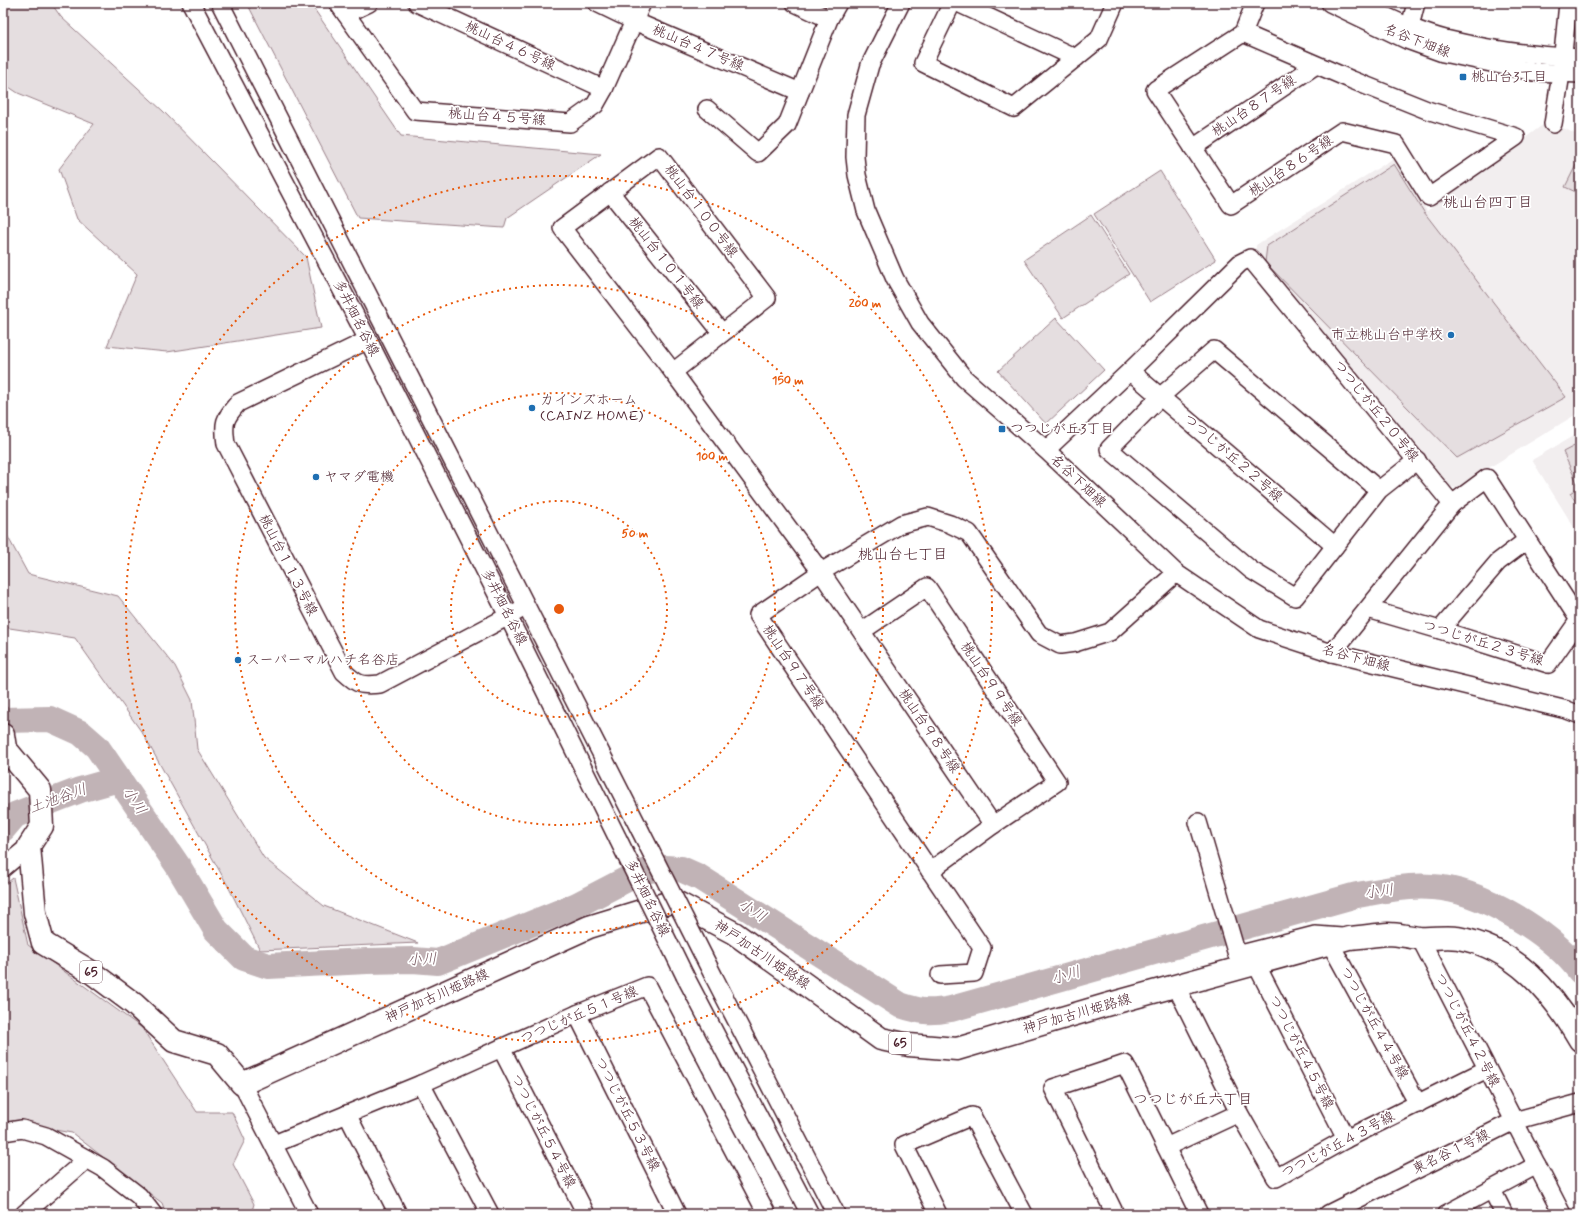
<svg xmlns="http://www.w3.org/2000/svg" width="1583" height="1217" font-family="Mynerve,'Klee One',sans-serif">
<rect width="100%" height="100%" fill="#fff"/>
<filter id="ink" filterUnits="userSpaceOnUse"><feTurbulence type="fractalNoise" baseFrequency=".025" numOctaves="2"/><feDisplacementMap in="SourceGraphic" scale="8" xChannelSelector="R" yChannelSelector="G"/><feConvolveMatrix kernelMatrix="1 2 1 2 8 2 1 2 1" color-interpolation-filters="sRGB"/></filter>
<g filter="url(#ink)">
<g fill="#f2eeef">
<path d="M1548,121L1580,136V412L1482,472L1461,489L1451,487L1255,257L1256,245L1394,158L1427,211Z"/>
<path d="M1580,432V537L1532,460Z"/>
</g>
<g fill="#e5dee0" stroke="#987e86">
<path d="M3,3H51L61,17L163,111L306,257L321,328L167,352L107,346L137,274L77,219L59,169L94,124L18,93L3,83Z"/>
<path d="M247,3H310L401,136L601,154L507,218L504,228L358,218Z"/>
<path d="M1580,157V194L1565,187Z"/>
<path d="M1394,164L1424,212L1566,397L1457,458L1265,262L1267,246Z"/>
<path d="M1160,171L1216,260L1150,302L1094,214Z"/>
<path d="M1091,215L1129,274L1063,318L1024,260Z"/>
<path d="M1056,318L1104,370L1046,424L998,371Z"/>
<path d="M1580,443V508L1570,493L1579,487L1563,452Z"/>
<path d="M3,528L28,574L118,596L175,666L192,700L197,749L264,858L324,906L418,943L260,950L228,886L143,734L75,638L3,627Z"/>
<path d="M13,878L28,945L142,1028L197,1112H232L245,1140L233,1164L254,1204L251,1214H166L162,1203L72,1133L3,1121V886Z"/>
</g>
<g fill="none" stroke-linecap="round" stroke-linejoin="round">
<g stroke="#c1b3b6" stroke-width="26">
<path d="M3,720L50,719L81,733L97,747L178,866L216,930L244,958L268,966L367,961L413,960L438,962L577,905L631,877L649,870L665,868L681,869L699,877L900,1005C921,1012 929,1013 951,1009L1353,896C1379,891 1406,885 1432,887C1481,889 1551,933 1580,971"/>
<path d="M3,829L15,815L80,790L119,779"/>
</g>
<g stroke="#4a1f2b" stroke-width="20">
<g id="minor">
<path d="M191,3L368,340L508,616L618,839"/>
<path d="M220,3C361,278 499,555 640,830"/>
<path d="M338,3L415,111L570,123L595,105L604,89L642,3"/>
<path d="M417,3L604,89"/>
<path d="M597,3L634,21L800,92"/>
<path d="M795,3L829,19"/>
<path d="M901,3L870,65L856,115L855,157L857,175L866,211L895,279L920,323L964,378L1046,450L1176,573L1259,629L1332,653L1567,710L1580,715"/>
<path d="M952,3L923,63L1014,108L1099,39L1115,3"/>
<path d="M958,3L1076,58"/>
<path d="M1330,3L1407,40L1443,53L1534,72L1580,74"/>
<path d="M1357,3C1386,16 1414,31 1445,39C1486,49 1537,56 1580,58"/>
<path d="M346,14L369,3"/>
<path d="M1243,33L1352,80L1427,110L1516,137L1429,197L1396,144L1342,131L1231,205L1155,90L1243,33L1255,3"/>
<path d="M1407,38L1416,3"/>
<path d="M707,109L758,153L787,125L829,19L838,3"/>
<path d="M1553,124L1561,74L1568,3"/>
<path d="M1193,148L1316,65"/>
<path d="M659,156L767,298L673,372L562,228Z"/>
<path d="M610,192L722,333"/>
<path d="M368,340L238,403C224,419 223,423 226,444L344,672C358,685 361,686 380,684L518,611"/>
<path d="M1130,371L1335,546"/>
<path d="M673,372L821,572L993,825L930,871"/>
<path d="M1046,450L1130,371L1240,263L1250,258L1452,504L1332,653"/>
<path d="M1379,490L1214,350L1161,396L1109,449L1251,570L1295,597L1379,490L1417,460"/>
<path d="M1368,609L1440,630L1548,664L1579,620L1487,478L1452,504"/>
<path d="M1440,630L1498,562L1527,540"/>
<path d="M862,631L927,587L1057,782L993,825"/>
<path d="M1198,822L1237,955L1315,935L1342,937"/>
<path d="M3,868L29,846"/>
<path d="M1420,938L1562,1214"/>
<path d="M1330,943L1418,1104"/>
<path d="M1256,964L1346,1139"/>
<path d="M940,975L974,973L982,948L758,615L821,572L901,524L928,517L950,524L969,533L1039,634L1060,645L1075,643L1110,632L1176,573"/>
<path d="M685,976L810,1214"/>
<path d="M715,979L836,1214"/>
<path d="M1176,986L1239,1113L1276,1178L1346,1139L1487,1069"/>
<path d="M577,1014L677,1214"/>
<path d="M501,1048L586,1214"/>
<path d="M242,1084L309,1214"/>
<path d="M421,1084L490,1214"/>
<path d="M347,1114L398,1214"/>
<path d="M3,1132L22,1129L46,1136L103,1168L139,1196L153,1214"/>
<path d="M274,1144L421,1084L577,1014L647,986L767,1214"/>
<path d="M1166,1147L1239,1113"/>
<path d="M1492,1190L1504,1214"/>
<path d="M24,1214L87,1159"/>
<path d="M938,1214L904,1145L972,1116L1024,1214"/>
<path d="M1115,1214L1053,1088L1125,1064L1199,1214"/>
<path d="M1328,1214L1514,1121L1580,1103"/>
<path d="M1446,1214L1537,1165"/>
</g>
</g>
<g stroke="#4a1f2b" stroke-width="25">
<path id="major" d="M3,735L5,748L40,790L42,826L29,846L35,913L43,943L91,972L134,1004L174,1041L217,1054L242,1084L589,927L674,901L734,933L881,1039L909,1045L957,1049L1106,1005L1349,938C1362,937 1375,935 1388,934C1398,934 1409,937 1419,938C1432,939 1445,936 1458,938C1515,948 1552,992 1580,1040"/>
</g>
<use href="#minor" stroke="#fff" stroke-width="17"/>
<use href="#major" stroke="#fff" stroke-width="22"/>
<g stroke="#4a1f2b" stroke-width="20" stroke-linecap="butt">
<g id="minor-bridge">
<path d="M640,830L715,979"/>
<path d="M618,839L685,976"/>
</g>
</g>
<use href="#minor-bridge" stroke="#fff" stroke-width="17"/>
</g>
</g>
<g fill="none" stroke="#e8590c" stroke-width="2" stroke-dasharray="2 4">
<circle cx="559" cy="609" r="108"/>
<circle cx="559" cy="609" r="216"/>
<circle cx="559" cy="609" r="324"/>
<circle cx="559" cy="609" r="433"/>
</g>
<g fill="#1f6fb2" stroke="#fff" stroke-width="1.5">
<rect x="1459" y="73" width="8" height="8" rx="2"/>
<circle cx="1451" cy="335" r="4"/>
<circle cx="532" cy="408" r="4"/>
<rect x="998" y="425" width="8" height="8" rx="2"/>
<circle cx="316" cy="477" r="4"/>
<circle cx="238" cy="660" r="4"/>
</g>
<g text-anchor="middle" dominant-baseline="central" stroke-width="3.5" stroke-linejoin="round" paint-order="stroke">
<g fill="#fff" stroke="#80626b" stroke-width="1">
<rect x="80" y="961" width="22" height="22" rx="3"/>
<rect x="889" y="1032" width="22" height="22" rx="3"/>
</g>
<g font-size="13" font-weight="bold" fill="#4a1f2b">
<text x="91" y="972">65</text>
<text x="900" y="1043">65</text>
</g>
<g font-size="14" fill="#4a1f2b" stroke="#fff">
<text transform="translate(1417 41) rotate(21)">名谷下畑線</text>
<text transform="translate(510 46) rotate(25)">桃山台４６号線</text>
<text transform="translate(698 48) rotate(23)">桃山台４７号線</text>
<text transform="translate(1254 106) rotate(-34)">桃山台８７号線</text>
<text transform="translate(497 117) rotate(4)">桃山台４５号線</text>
<text transform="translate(1291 166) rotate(-34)">桃山台８６号線</text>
<text transform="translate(701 211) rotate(53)">桃山台１００号線</text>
<text transform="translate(666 263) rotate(52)">桃山台１０１号線</text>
<text transform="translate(356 318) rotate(63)">多井畑名谷線</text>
<text transform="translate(1376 411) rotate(51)">つつじが丘２０号線</text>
<text transform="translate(1233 458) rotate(41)">つつじが丘２２号線</text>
<text transform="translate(1078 481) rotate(43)">名谷下畑線</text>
<text transform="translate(288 565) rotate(63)">桃山台１１３号線</text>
<text transform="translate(504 607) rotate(63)">多井畑名谷線</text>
<text transform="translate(1483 643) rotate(17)">つつじが丘２３号線</text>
<text transform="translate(1356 658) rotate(15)">名谷下畑線</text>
<text transform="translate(793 667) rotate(56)">桃山台９７号線</text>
<text transform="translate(991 684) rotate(56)">桃山台９９号線</text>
<text transform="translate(929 731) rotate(56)">桃山台９８号線</text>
<text transform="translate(647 898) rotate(64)">多井畑名谷線</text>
<text transform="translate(762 955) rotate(34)">神戸加古川姫路線</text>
<text transform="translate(437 996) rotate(-24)">神戸加古川姫路線</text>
<text transform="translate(1077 1014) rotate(-16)">神戸加古川姫路線</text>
<text transform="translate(579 1015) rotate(-23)">つつじが丘５１号線</text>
<text transform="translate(1374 1023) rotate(61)">つつじが丘４４号線</text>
<text transform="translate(1467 1030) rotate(63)">つつじが丘４２号線</text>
<text transform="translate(1301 1052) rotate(63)">つつじが丘４５号線</text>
<text transform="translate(627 1114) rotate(63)">つつじが丘５３号線</text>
<text transform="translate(543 1131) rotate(63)">つつじが丘５４号線</text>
<text transform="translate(1338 1145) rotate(-28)">つつじが丘４３号線</text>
<text transform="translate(1451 1152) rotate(-26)">東名谷１号線</text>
</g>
<g font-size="14" fill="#4a1f2b" stroke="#fff" text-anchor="start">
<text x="1471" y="77">桃山台3丁目</text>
<text x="1443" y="335" text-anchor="end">市立桃山台中学校</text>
<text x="540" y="400">カインズホーム<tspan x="540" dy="16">(CAINZ HOME)</tspan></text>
<text x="1010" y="429">つつじが丘3丁目</text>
<text x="324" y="477">ヤマダ電機</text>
<text x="246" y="660">スーパーマルハチ名谷店</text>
</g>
<g font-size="15" fill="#4a1f2b" stroke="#fff">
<text x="1488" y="203">桃山台四丁目</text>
<text x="903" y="555">桃山台七丁目</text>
<text x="1193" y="1100">つつじが丘六丁目</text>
</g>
<g font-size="15" font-style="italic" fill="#74535c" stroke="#fff">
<text transform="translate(58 799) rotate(-20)">土池谷川</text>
<text transform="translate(134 801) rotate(56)">小川</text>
<text transform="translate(1379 892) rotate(-8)">小川</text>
<text transform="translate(752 911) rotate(32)">小川</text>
<text transform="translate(422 960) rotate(-3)">小川</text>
<text transform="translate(1066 976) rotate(-16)">小川</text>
</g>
</g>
<circle cx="559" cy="609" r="6" fill="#e8590c" stroke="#fff" stroke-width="2"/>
<g font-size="12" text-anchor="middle" font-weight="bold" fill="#e8590c" stroke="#fff" stroke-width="3.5" stroke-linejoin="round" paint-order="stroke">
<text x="865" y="307">200 m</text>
<text x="788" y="384">150 m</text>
<text x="712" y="460">100 m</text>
<text x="635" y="537">50 m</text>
</g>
<rect width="1583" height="1217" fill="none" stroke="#fff" stroke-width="16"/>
<rect x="8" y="8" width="1567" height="1201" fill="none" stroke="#4a1f2b" stroke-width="1.5" filter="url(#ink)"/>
</svg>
